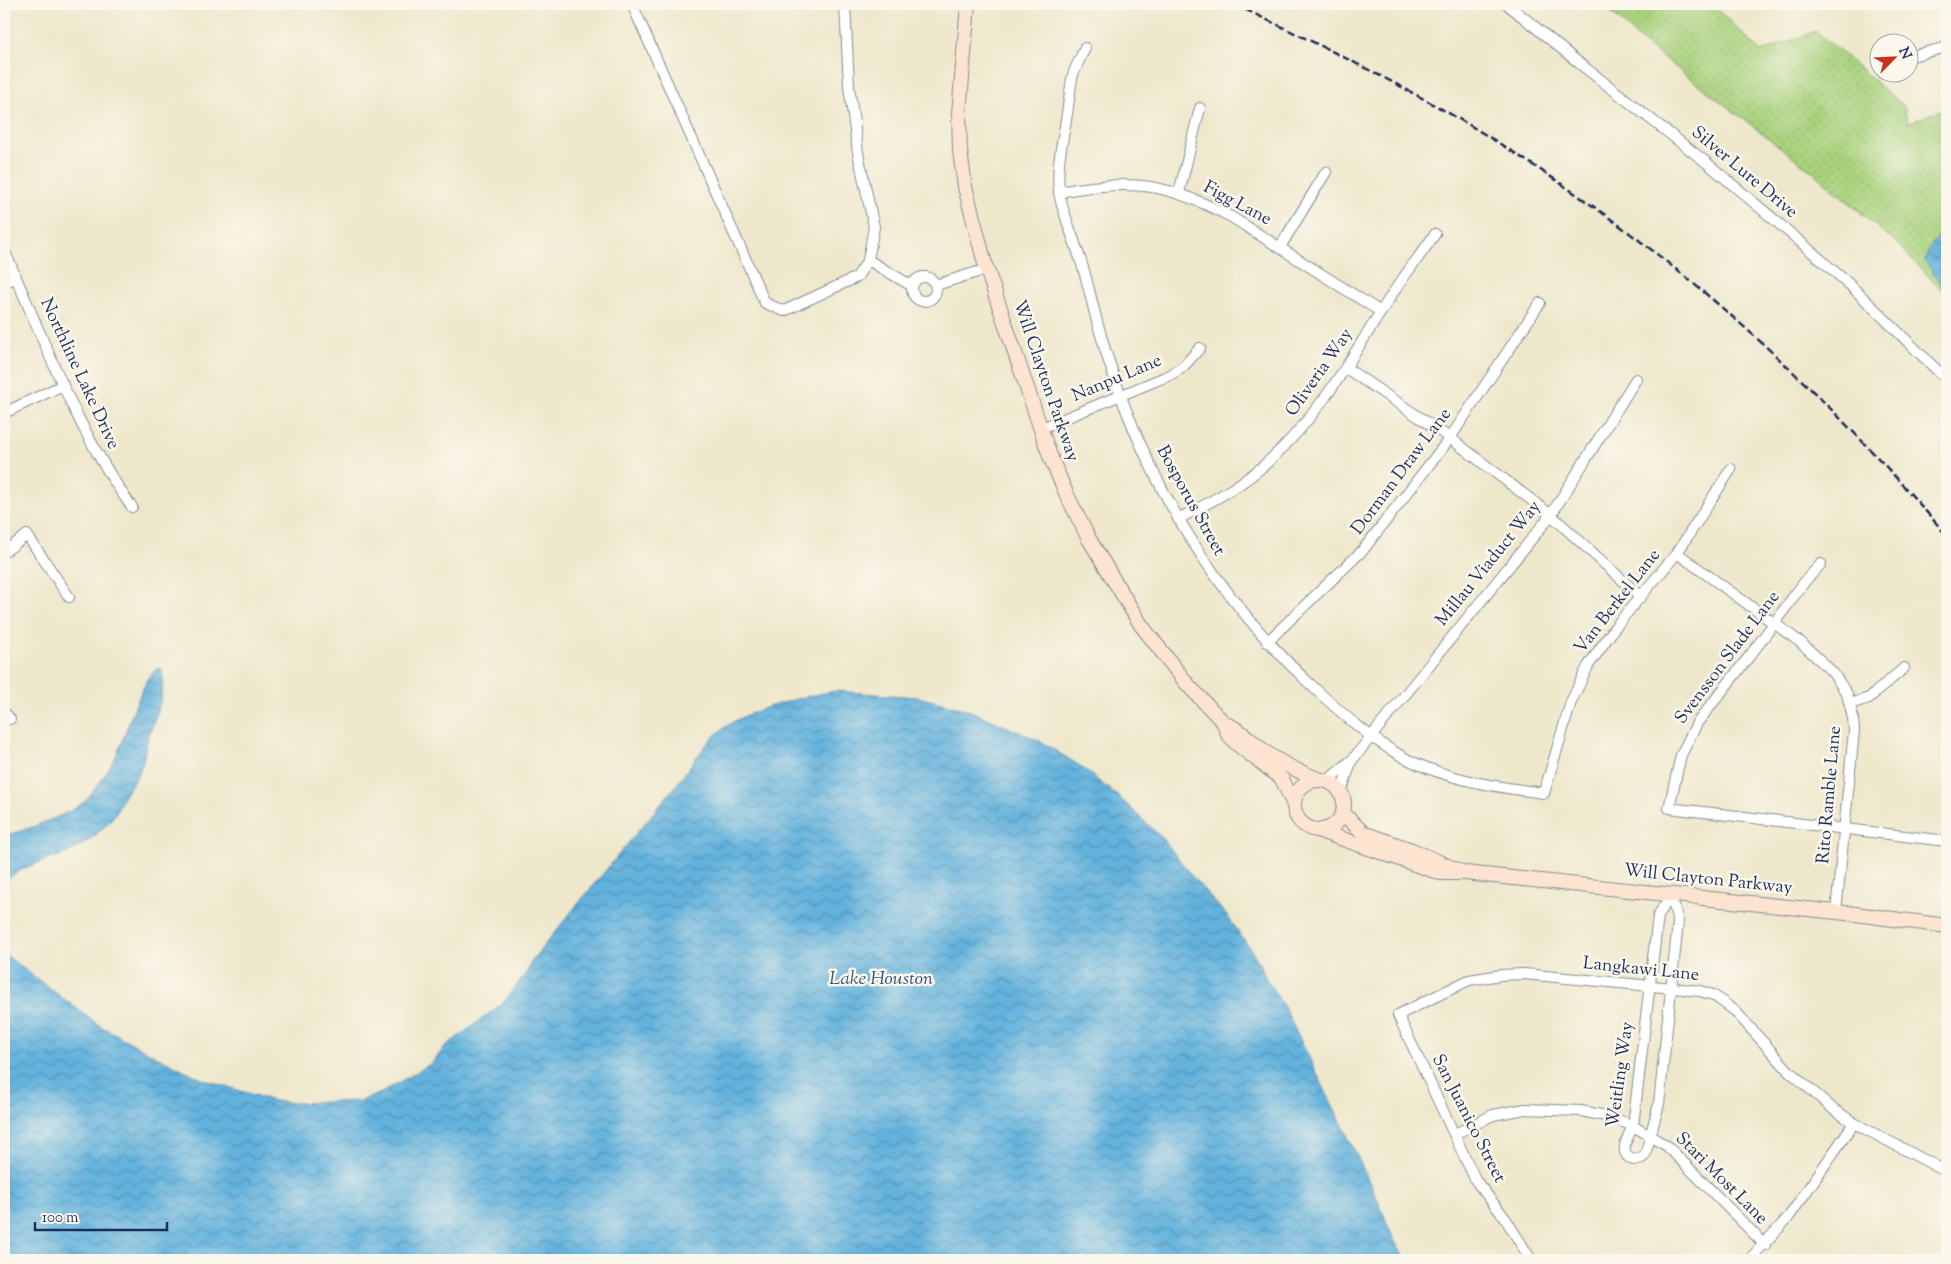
<svg xmlns="http://www.w3.org/2000/svg" width="1951" height="1264" font-family="'Sorts Mill Goudy',serif">
<defs>
<pattern id="grass-dots" width="8" height="8" patternUnits="userSpaceOnUse" patternTransform="scale(1.25)"><rect width="8" height="8" fill="#a8d17c"/><path d="M2 2h.1M6 6h.1" fill="none" stroke="#90b46e" stroke-width="1.8" stroke-linecap="round"/></pattern>
<pattern id="water-waves" width="16" height="10" patternUnits="userSpaceOnUse" patternTransform="scale(1.25)"><rect width="16" height="10" fill="#63b2dd"/><path d="M0 5q4-4 8 0t8 0" fill="none" stroke="#5191b6"/></pattern>
</defs>
<rect width="100%" height="100%" fill="#fbf7ec"/>
<filter id="ink" filterUnits="userSpaceOnUse"><feTurbulence type="fractalNoise" baseFrequency=".02" numOctaves="2"/><feDisplacementMap in="SourceGraphic" scale="10" xChannelSelector="R" yChannelSelector="G"/><feConvolveMatrix kernelMatrix="1 2 1 2 8 2 1 2 1" color-interpolation-filters="sRGB"/></filter>
<filter id="wash" filterUnits="userSpaceOnUse"><feTurbulence type="fractalNoise" baseFrequency=".0096" numOctaves="4" result="noise"/><feDisplacementMap in="SourceGraphic" scale="20" xChannelSelector="R" yChannelSelector="G"/><feGaussianBlur stdDeviation="1.12" result="paint"/><feColorMatrix in="noise" values="0 0 0 0 0 0 0 0 0 0 0 0 0 0 0 0 0 1.4 0 .05"/><feComposite in="paint" operator="in"/></filter>
<g filter="url(#wash)">
<rect width="100%" height="100%" fill="#eee7cb"/>
<path fill="url(#grass-dots)" stroke="#62806d" d="M1602,4H1715V7L1761,52L1816,31L1904,106L1908,123L1947,108V295L1894,241L1818,176L1644,43Z"/>
<g fill="url(#water-waves)" stroke="#3f709e">
<path d="M1947,233V289L1941,284L1925,260C1929,247 1934,238 1947,233Z"/>
<path d="M158,668L162,669C166,694 156,715 148,738C145,746 145,753 143,761C140,774 132,783 125,794C121,800 119,808 115,814C107,826 93,838 82,845C58,861 24,861 4,883V836C21,832 73,813 85,801C94,792 107,772 114,760C124,742 142,675 158,668Z"/>
<path d="M834,691L918,697L968,710L1038,740L1080,766L1122,800L1163,839L1190,874L1228,917L1255,956L1267,980L1284,1007L1342,1124L1380,1205L1393,1238L1406,1260H4V954L97,1024L148,1052L202,1079L273,1101L296,1103L361,1101L381,1093L432,1063L446,1046L503,1003L526,973L533,959C579,902 626,846 673,789C692,766 706,737 733,722C764,705 800,698 834,691Z"/>
</g>
</g>
<g filter="url(#ink)">
<g fill="none" stroke-linecap="round" stroke-linejoin="round">
<g stroke="#848b94" stroke-width="12">
<g id="street">
<path d="M632,4L765,303L784,311L857,277L868,260L874,227L858,153L849,86L845,4"/>
<path d="M1507,4L1579,63L1707,163L1797,239L1850,285L1947,380"/>
<path d="M1085,48C1081,57 1076,66 1073,75C1070,87 1069,101 1067,114C1063,139 1056,166 1059,191C1060,202 1065,214 1068,224C1076,246 1084,267 1089,290C1125,443 1195,576 1311,685C1339,711 1369,738 1403,757C1446,780 1496,787 1544,793L1571,702L1588,666L1616,626L1677,553L1731,469"/>
<path d="M1908,57L1947,47"/>
<path d="M1059,192C1131,178 1168,183 1233,218L1381,312"/>
<path d="M1179,193L1200,108"/>
<path d="M1280,247L1326,172"/>
<path d="M4,250C43,337 75,429 132,507"/>
<path d="M868,260L912,286"/>
<circle cx="924" cy="289" r="12"/>
<path d="M4,283L16,277"/>
<path d="M936,285L987,269"/>
<path d="M1346,368L1450,438L1551,515L1641,597"/>
<path d="M4,413L63,385"/>
<path d="M1039,429L1170,375L1183,367L1200,348"/>
<path d="M1178,519C1211,502 1243,485 1270,460C1322,412 1351,358 1389,299C1403,277 1420,256 1435,234"/>
<path d="M4,552L27,535L69,597"/>
<path d="M1677,553L1800,642L1823,663L1833,673L1847,694L1853,718L1854,731L1836,912"/>
<path d="M1821,564L1806,580L1752,653L1697,723L1681,755L1669,808L1947,841"/>
<path d="M1267,642L1363,550L1450,438L1540,303"/>
<path d="M1850,704L1869,698L1904,668"/>
<path d="M4,712L10,719"/>
<path d="M1327,781L1353,759L1551,515L1636,379"/>
<path d="M1341,793L1351,762"/>
<path d="M1671,894L1678,922L1659,1104L1645,1155L1642,1158L1633,1160C1617,1153 1628,1137 1633,1126L1658,916Z"/>
<path d="M1455,1134L1493,1115L1525,1109L1581,1111L1611,1117L1633,1126L1667,1146L1765,1245"/>
<path d="M1531,1260L1505,1218L1476,1181L1398,1015L1469,980L1501,975L1524,974L1673,988L1700,991L1713,995L1735,1011L1789,1071L1832,1108L1854,1123L1947,1172"/>
<path d="M1749,1260L1788,1218L1854,1123"/>
</g>
</g>
<g stroke="#848b94" stroke-width="16">
<g id="secondary">
<path d="M968,4L959,114L960,151L965,187L985,264L1050,456L1066,493L1089,539L1141,625L1188,685L1224,723L1228,734L1237,744L1282,779L1294,805"/>
<path d="M1224,723C1240,729 1252,742 1265,752C1282,764 1301,773 1321,780"/>
<circle cx="1319" cy="805" r="25"/>
<path d="M1343,813L1363,833L1412,850L1459,871"/>
<path d="M1317,830L1440,873H1465L1855,914L1947,926"/>
</g>
</g>
<use href="#street" stroke="#fff" stroke-width="10"/>
<use href="#secondary" stroke="#fde4d1" stroke-width="14"/>
<path stroke="#1b2f5e" stroke-width="2.5" stroke-dasharray="8 4" stroke-linecap="butt" d="M1234,4C1326,48 1419,92 1505,147C1672,252 1820,385 1947,536"/>
</g>
</g>
<g text-anchor="middle" dominant-baseline="central" stroke-width="5" stroke-linejoin="round" paint-order="stroke">
<g font-size="18" fill="#1b2f5e" stroke="#fbf7ec">
<text transform="translate(1744 173) rotate(40)">Silver Lure Drive</text>
<text transform="translate(1237 204) rotate(28)">Figg Lane</text>
<text transform="translate(1320 373) rotate(-55)">Oliveria Way</text>
<text transform="translate(79 374) rotate(65)">Northline Lake Drive</text>
<text transform="translate(1117 379) rotate(-23)">Nanpu Lane</text>
<text transform="translate(1045 381) rotate(71)">Will Clayton Parkway</text>
<text transform="translate(1402 472) rotate(-53)">Dorman Draw Lane</text>
<text transform="translate(1190 501) rotate(61)">Bosporus Street</text>
<text transform="translate(1489 564) rotate(-51)">Millau Viaduct Way</text>
<text transform="translate(1618 602) rotate(-52)">Van Berkel Lane</text>
<text transform="translate(1728 658) rotate(-53)">Svensson Slade Lane</text>
<text transform="translate(1830 795) rotate(-85)">Rito Ramble Lane</text>
<text transform="translate(1708 880) rotate(6)">Will Clayton Parkway</text>
<text transform="translate(1641 970) rotate(6)">Langkawi Lane</text>
<text transform="translate(1621 1075) rotate(-82)">Weitling Way</text>
<text transform="translate(1468 1119) rotate(63)">San Juanico Street</text>
<text transform="translate(1721 1179) rotate(45)">Stari Most Lane</text>
</g>
<g font-size="19" font-style="italic" fill="#315684" stroke="#fbf7ec">
<text x="881" y="979">Lake Houston</text>
</g>
</g>
<rect width="1951" height="1264" fill="none" stroke="#fbf7ec" stroke-width="20"/>
<g transform="translate(1894 58) rotate(66)"><circle r="24" fill="#fbf7ec" stroke="#a1a7b3"/>
<path d="M0-4L9 19L0 12L-9 19Z" fill="#c8321e"/>
<text y="-8" font-size="14" font-weight="bold" text-anchor="middle" fill="#1b2f5e">N</text>
</g>
<path d="M35 1222v8h132v-8" fill="none" stroke="#1b2f5e" stroke-width="2.5"/>
<text x="42" y="1222" font-size="15" fill="#1b2f5e" stroke="#fbf7ec" stroke-width="4" paint-order="stroke">100 m</text>
</svg>
